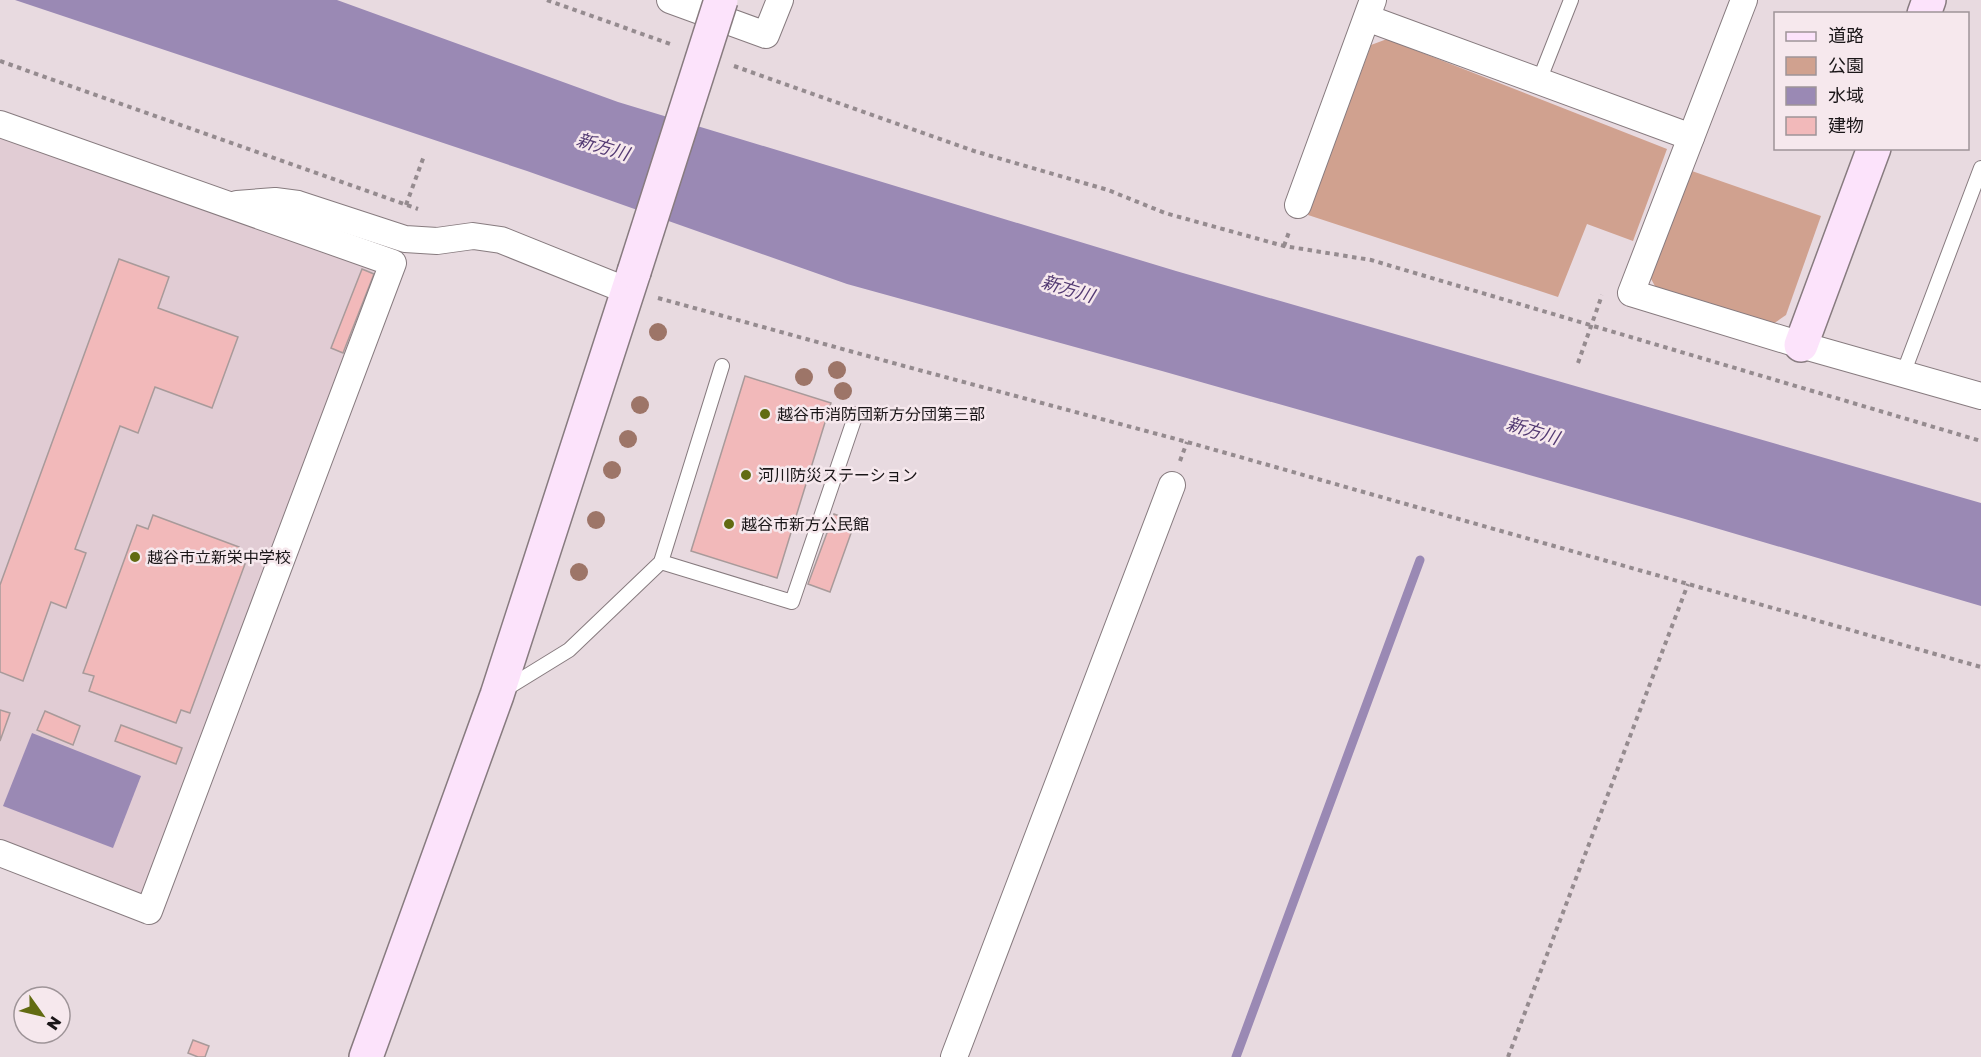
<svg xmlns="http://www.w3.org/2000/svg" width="1981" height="1057" font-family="'Golos Text','Noto Sans JP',sans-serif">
<rect width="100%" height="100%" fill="#e8dae0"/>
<path fill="#e1ccd4" d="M0,138L379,271L141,897L0,843Z"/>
<g fill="#d0a18f">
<path d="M1387,39L1667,149L1633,241L1587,224L1558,297L1308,215L1371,45Z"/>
<path d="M1689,170L1821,216L1786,315L1773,324L1656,288L1650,277Z"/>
</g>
<g fill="#9a89b4">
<path d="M15,0H337L618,102L1176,271L1981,503V606L1685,519L1162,371L847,284L527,171Z"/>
<path d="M32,733L141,776L113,848L3,806Z"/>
</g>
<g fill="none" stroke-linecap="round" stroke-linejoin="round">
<path stroke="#9a89b4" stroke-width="9" d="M1236,1057L1420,560"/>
</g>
<g fill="#f2b9ba" stroke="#a89a9a" stroke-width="1.5">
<path d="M119,259L169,277L158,308L238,337L212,408L155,387L138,433L120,426L75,549L86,553L66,608L51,602L23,681L0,672V585Z"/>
<path d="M362,269L374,274L343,353L331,348Z"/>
<path d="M745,376L831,403L777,578L691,551Z"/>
<path d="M834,514L855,522L830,592L808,584Z"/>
<path d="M153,515L239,547L235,560L245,564L190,713L181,710L176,723L89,691L94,676L83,673L137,525L148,529Z"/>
<path d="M0,710L10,713L0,741Z"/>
<path d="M45,711L80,726L73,745L37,730Z"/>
<path d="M121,725L182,748L176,764L115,741Z"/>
<path d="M193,1040L209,1046L205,1057H198L188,1053Z"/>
</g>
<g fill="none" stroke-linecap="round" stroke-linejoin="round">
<g stroke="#877b7f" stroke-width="16">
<g id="lane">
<path d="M1539,81L1571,0"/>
<path d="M1903,374L1981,168"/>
<path d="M661,562L792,602L856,414"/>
<path d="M504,690L569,650L661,562L722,366"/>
</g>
</g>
<g stroke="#877b7f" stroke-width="28">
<g id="street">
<path d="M670,0L766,35L780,0"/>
<path d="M1744,0L1631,293L1801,345L1981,396"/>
<path d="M1367,18L1691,137"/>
<path d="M0,124L393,263L149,911L0,853"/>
<path d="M237,204L275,201L298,204L405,239L437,241L473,236L501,240L628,291"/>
<path d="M1298,205L1373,0"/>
<path d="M954,1057L1172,485"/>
</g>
</g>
<g stroke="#877b7f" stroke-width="36">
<g id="secondary">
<path d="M1924,14L1929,0"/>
<path d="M1801,345L1874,148"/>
<path d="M366,1057L497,695L634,272"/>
</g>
</g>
<g stroke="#958b8f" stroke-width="4" stroke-dasharray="4.5 4.5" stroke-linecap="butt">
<path d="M547,0L673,45"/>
<path d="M0,61L418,209"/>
<path d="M734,66L974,151L1108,190L1165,213L1284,246L1371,260L1981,441"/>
<path d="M406,205L424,156"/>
<path d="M1284,246L1289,232"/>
<path d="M658,298L904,366L1187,442L1981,667"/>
<path d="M1578,363L1602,295"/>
<path d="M1180,461L1187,442"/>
<path d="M1508,1057L1688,584"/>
</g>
<use href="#lane" stroke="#fff" stroke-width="14"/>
<use href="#street" stroke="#fff" stroke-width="26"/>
<use href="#secondary" stroke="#fce3fb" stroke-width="33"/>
<g stroke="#877b7f" stroke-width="36" stroke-linecap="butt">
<path id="secondary-bridge" d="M634,272L721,0"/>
</g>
<use href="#secondary-bridge" stroke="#fce3fb" stroke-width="33"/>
</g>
<g fill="#9d7568">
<circle cx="658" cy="332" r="9"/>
<circle cx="837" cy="370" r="9"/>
<circle cx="804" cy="377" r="9"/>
<circle cx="843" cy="391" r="9"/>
<circle cx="640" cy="405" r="9"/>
<circle cx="628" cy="439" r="9"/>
<circle cx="612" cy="470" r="9"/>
<circle cx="596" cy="520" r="9"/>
<circle cx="579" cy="572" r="9"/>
</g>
<g fill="#626b12" stroke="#f6e8ed" stroke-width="2">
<circle cx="765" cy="414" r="6"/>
<circle cx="746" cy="475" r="6"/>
<circle cx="729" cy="524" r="6"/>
<circle cx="135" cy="557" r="6"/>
</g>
<g text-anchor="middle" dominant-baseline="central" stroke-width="5" stroke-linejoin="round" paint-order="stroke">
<g font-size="16" fill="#1a1618" stroke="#f6e8ed" text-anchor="start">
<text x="777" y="414">越谷市消防団新方分団第三部</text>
<text x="758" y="475">河川防災ステーション</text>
<text x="741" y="524">越谷市新方公民館</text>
<text x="147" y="557">越谷市立新栄中学校</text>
</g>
<g font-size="18" font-style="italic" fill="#533a73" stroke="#f6e8ed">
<text transform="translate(603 146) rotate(17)">新方川</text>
<text transform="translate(1068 288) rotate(17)">新方川</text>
<text transform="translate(1533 430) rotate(17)">新方川</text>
</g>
</g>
<rect x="1774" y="12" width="195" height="138" fill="#f6e8ed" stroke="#9e9498" stroke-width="1.5"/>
<rect x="1786" y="32" width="30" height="9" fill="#fce3fb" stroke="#9e9498" stroke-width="1.5"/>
<text x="1828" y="42" font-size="18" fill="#1a1618">道路</text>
<rect x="1786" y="57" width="30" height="18" fill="#d0a18f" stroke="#9e9498" stroke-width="1.5"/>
<text x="1828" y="72" font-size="18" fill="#1a1618">公園</text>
<rect x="1786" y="87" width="30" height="18" fill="#9a89b4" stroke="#9e9498" stroke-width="1.5"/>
<text x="1828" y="102" font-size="18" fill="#1a1618">水域</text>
<rect x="1786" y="117" width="30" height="18" fill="#f2b9ba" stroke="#9e9498" stroke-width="1.5"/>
<text x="1828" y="132" font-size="18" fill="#1a1618">建物</text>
<g transform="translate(42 1015) rotate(124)"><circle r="28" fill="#f6e8ed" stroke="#9e9498" stroke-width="1.5"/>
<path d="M0-4.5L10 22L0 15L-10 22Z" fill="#626b12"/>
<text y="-9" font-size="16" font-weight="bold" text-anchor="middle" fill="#1a1618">N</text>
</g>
</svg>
